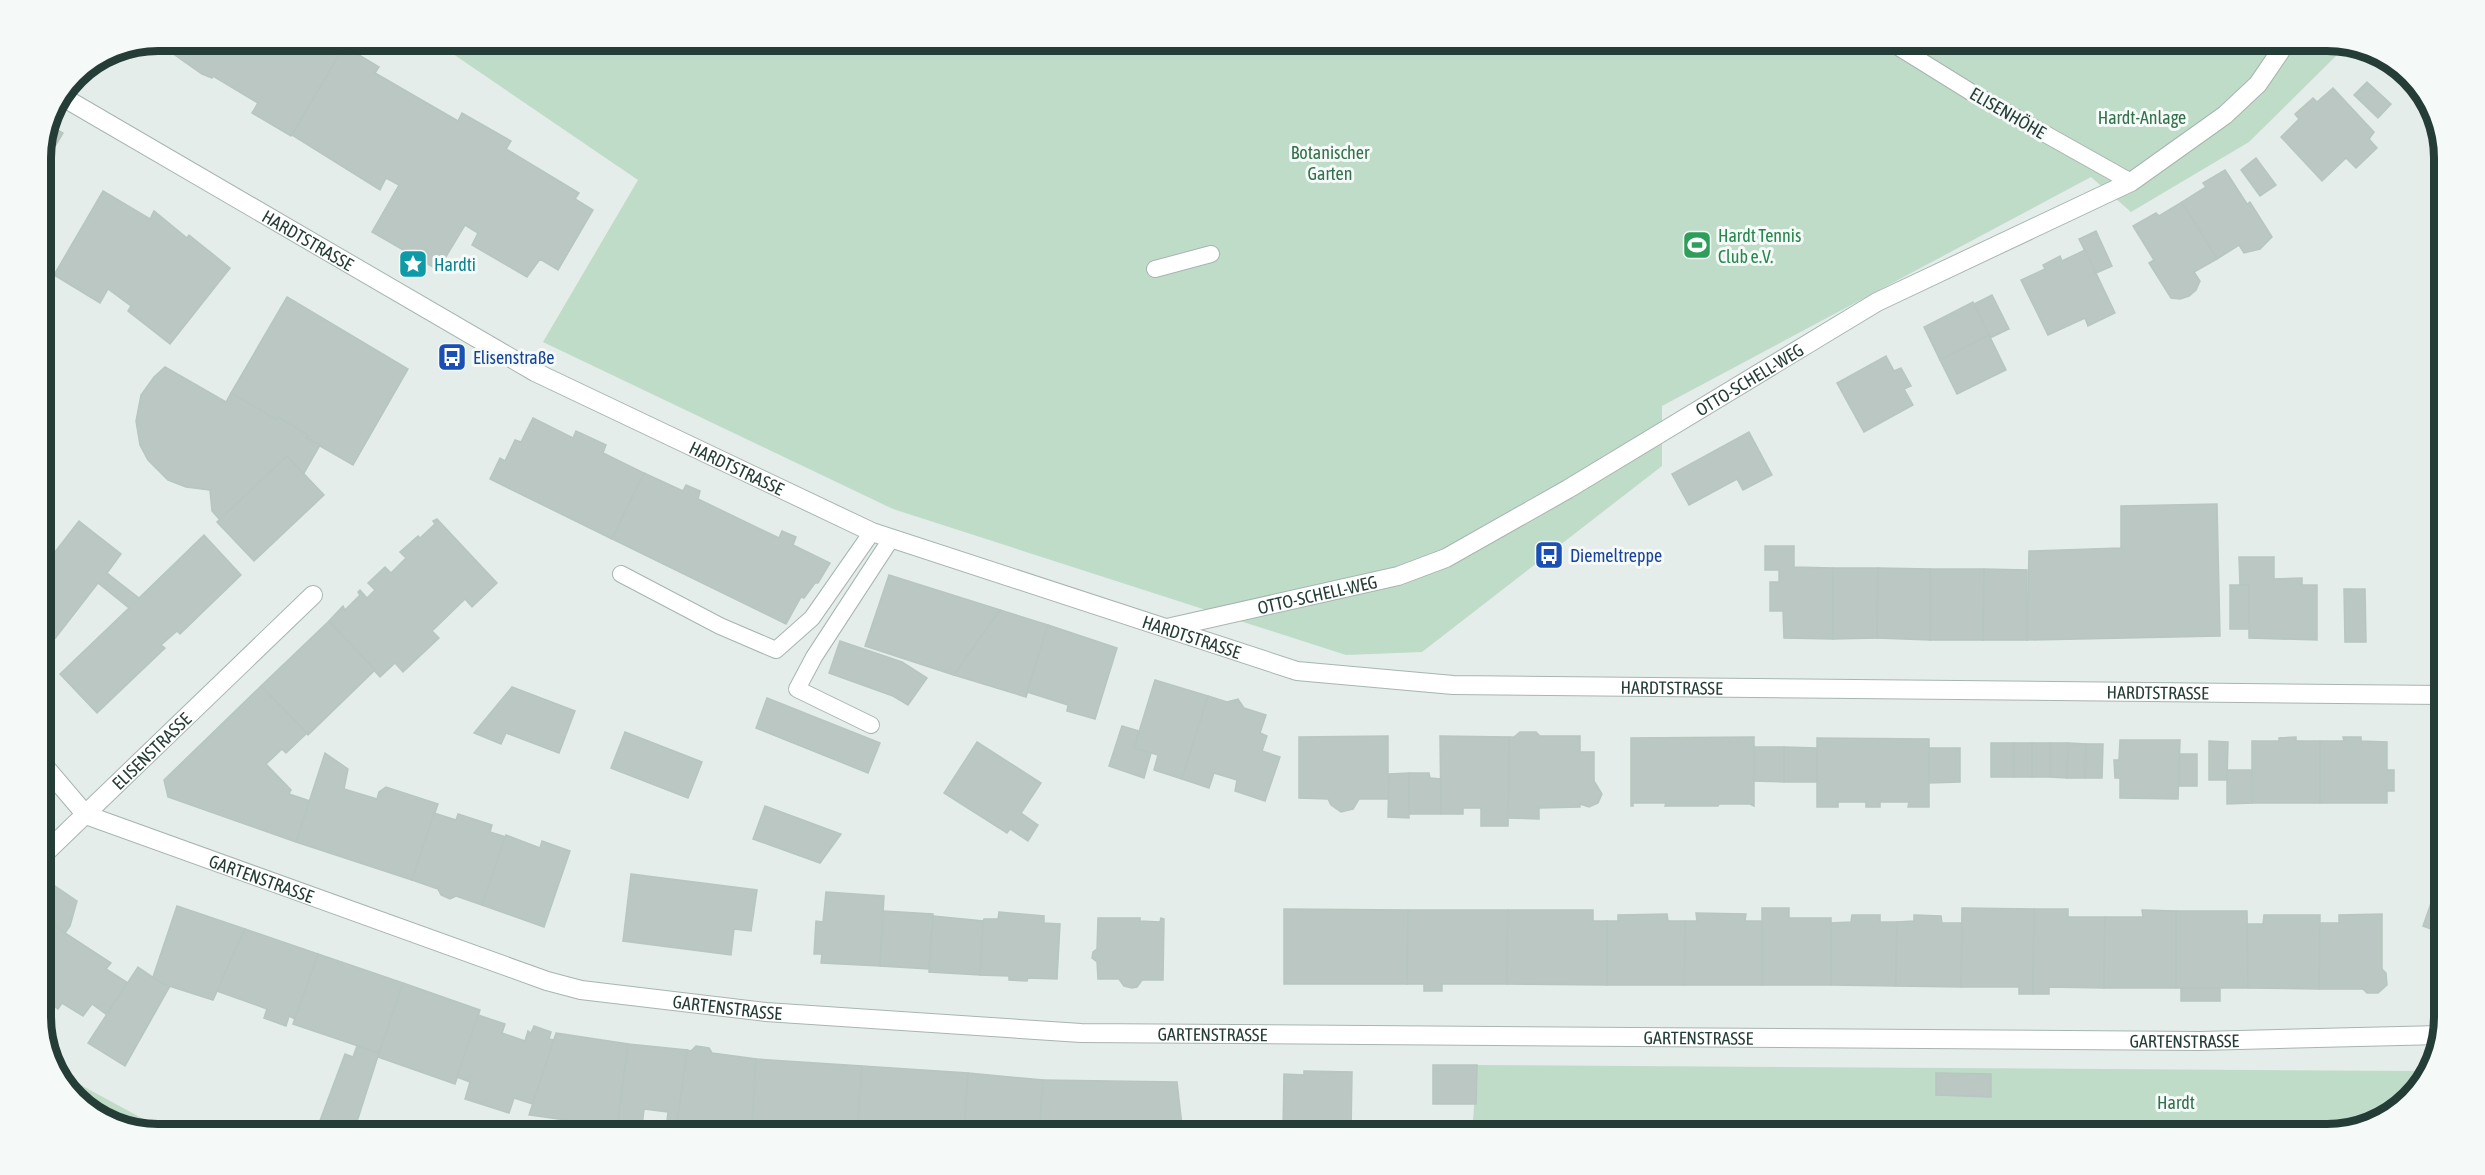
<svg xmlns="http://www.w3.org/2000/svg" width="2485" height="1175" font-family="'Asap Condensed',sans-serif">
<rect width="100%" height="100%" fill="#e4ede9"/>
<g fill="#bfdcc8">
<path d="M2327,40L2347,45L2249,142L2131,212L2091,177L1662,406V466L1422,652L1346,655L893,509L543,342L638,180L434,41Z"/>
<path d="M1477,1065L2420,1071L2430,1069L2392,1114L2327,1134H1472Z"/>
<path d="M66,1077L158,1127L155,1134L113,1125L65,1088L62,1082Z"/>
</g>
<g fill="#bac7c2" stroke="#b7c6c0" stroke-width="1.5">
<path d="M348,40L291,136L252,113L258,103L213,76L212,78L202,74L155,41Z"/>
<path d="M344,46L379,67L375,73L458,121L462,113L511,141L506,149L579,193L575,199L593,210L558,270L540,259L527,277L472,245L478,233L465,225L438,270L372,232L399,185L386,178L380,190L292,135Z"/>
<path d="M2360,47L2372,50L2410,81L2392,69L2391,71L2358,49Z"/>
<path d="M2367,82L2391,104L2378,118L2354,95Z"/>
<path d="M2333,88L2374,132L2369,139L2377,148L2356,168L2346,158L2322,181L2281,137L2299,119L2295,114L2313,98L2317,102Z"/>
<path d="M47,124L63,133L41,170V151Z"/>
<path d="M2256,158L2276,185L2260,196L2241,170Z"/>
<path d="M2225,170L2247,204L2250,202L2272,237L2260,249L2244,253L2239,245L2217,259L2182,202L2206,187L2203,183Z"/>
<path d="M103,191L150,219L154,211L187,238L189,235L230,268L170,344L128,311L131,306L108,289L100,303L54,275Z"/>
<path d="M2182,202L2217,259L2194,272L2200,281L2196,290L2189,296L2180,299L2171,298L2149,263L2154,260L2133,226L2156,213L2159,216Z"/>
<path d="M2096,231L2112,266L2096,273L2079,239Z"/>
<path d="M2085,250L2115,313L2088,326L2085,318L2048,335L2021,280L2045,269L2043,265L2060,256L2062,261Z"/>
<path d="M1992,295L2009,329L1990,338L1974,304Z"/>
<path d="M287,297L408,369L353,465L306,438L308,435L278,417L277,420L231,393Z"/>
<path d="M1973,302L1989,335L1940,360L1924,327Z"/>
<path d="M1989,335L2006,370L1957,394L1940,360Z"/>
<path d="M1886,356L1894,371L1901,368L1911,386L1904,389L1913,405L1864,432L1837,383Z"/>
<path d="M165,367L226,402L231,393L277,420L278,417L308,435L306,438L320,445L304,473L287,456L220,520L212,511L210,490L186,487L168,480L148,460L140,445L136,421L141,395L154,377Z"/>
<path d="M533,418L573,438L576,431L606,445L603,453L644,473L612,539L490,479L500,458L505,461L515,440L521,442Z"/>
<path d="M1749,432L1772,475L1743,490L1737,479L1689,505L1672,474Z"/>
<path d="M287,456L324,495L254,561L217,522Z"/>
<path d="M644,473L683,491L686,485L700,491L698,499L779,538L782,531L796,537L793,545L830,563L818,583H815L804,598L801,597L786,624L612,539Z"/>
<path d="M2217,504L2220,636L2027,640L2029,551L2121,548V506Z"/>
<path d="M437,519L497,583L472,607L465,599L432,631L439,638L403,672L395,663L380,677L329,621L343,606L345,610L360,595L358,592L360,590L367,598L375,590L368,583L385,567L391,573L406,558L400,552L418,536L420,538L435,524L433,521Z"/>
<path d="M79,521L121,554L107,573L139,598L204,535L241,575L180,634L177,631L161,645L165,648L97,713L60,674L129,608L98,583L50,645L41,638V570Z"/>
<path d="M1765,546H1794V567L1833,568V639L1784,638L1783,611H1770V582H1779V570H1765Z"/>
<path d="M2239,557H2274V579L2302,578V585H2317V640L2249,638V585H2240Z"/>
<path d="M1833,568H1878L1877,638L1833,639Z"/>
<path d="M1878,568L1930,569V640L1877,638Z"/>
<path d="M1930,569H1984L1983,640H1930Z"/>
<path d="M1984,569L2027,570V640H1983Z"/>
<path d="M889,575L1000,610L954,675L865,646Z"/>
<rect x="2230" y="585" width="19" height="44"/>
<path d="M2344,589H2365L2366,642H2345Z"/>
<path d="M1000,610L1048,625L1026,697L954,675Z"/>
<path d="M329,621L375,670L308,735L261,686Z"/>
<path d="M1048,625L1117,648L1095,719L1067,711L1068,705L1027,692Z"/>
<path d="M840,641L902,662L927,678L908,705L893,696L829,673Z"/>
<path d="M1155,680L1208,696L1182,779L1154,770L1158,755L1134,748Z"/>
<path d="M261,686L307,733L286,753L282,749L266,764L291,790L289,794L310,801L296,842L168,797L164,780Z"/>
<path d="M512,687L575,711L559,753L506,733L501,744L474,733Z"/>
<path d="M1208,696L1227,702L1238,699L1244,708L1266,715L1260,733L1267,736L1262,751L1280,757L1265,801L1235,791L1237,780L1214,773L1209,788L1182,779Z"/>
<path d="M767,698L880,743L868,773L756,728Z"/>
<path d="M1122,726L1139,731L1134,748L1151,753L1144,778L1109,766Z"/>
<path d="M625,732L702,762L688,798L611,768Z"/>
<path d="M1520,732H1536L1540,736H1580V752H1594V781L1602,794L1598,803L1589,807L1580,804V807L1539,808V819L1508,818L1509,737H1514Z"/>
<path d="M1388,736V799H1359L1353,809L1341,812L1331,805L1328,799L1299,798V737Z"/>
<path d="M1440,736L1509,737L1508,826H1481V808H1463V814H1441Z"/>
<path d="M1754,737V806L1750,804H1719L1718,806H1665L1666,803H1633V806H1631V738Z"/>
<path d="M2296,737V741H2320V803H2252V741H2279V738Z"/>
<path d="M2343,737H2361V741L2387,742V770H2394V791H2387V803H2320V741H2344Z"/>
<path d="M1817,738L1929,739V807H1908L1909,802H1880V807H1866V802H1838V807H1817Z"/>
<path d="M2120,740H2180L2178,799L2120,798V778H2115L2114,760H2119Z"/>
<path d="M2209,741L2228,742L2227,780H2209Z"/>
<path d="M977,742L1041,783L1021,813L1038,825L1028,841L1010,829L1007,833L944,793Z"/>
<rect x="1991" y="743" width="23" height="34"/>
<rect x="2014" y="743" width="18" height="34"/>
<rect x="2032" y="743" width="18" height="34"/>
<path d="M2050,743H2068L2067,778L2050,777Z"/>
<path d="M2068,743L2086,744L2085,778H2067Z"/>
<path d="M2086,744H2103L2102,778H2085Z"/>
<path d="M1754,747H1784V782L1754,781Z"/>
<path d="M1784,747L1817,748V782H1784Z"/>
<path d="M1929,748H1960V782L1929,783Z"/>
<path d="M325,753L348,769L344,789L377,799L379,792L386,787L438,804L412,880L296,842Z"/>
<path d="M2180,754H2197V786H2179Z"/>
<path d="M2227,770H2252V803L2227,804Z"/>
<path d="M1409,773H1429L1430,778L1441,779V814H1408Z"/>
<path d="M1409,773V818L1388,817L1389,774Z"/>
<path d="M765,806L841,834L820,863L753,839Z"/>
<path d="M434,813L456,820L458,814L492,825L490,832L506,837L482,905L456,896L450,899L441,895L438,889L412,880Z"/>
<path d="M506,835L540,848L542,841L570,851L544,927L482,905Z"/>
<path d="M2444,866V949L2434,945L2439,932L2423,926Z"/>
<path d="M631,874L757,890L751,931L734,929L731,955L623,941Z"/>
<path d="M55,886L77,901L70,926L65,933L45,920L41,926V899Z"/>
<path d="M826,892L884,896L880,966L821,963L822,954H814L816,921L823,922Z"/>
<path d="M177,906L245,929L213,1000L163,984L153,977Z"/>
<path d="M1762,908H1789V918H1831V985H1762Z"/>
<path d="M1962,908L2034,909L2033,994H2019V987H1961Z"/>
<path d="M1284,909L1408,910L1407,984H1284Z"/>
<path d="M2034,909H2068V917H2105L2104,988L2049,987V994H2033Z"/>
<path d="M1408,910H1508L1507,984H1442V991H1424V984H1407Z"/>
<path d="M1508,910H1593V921H1607V985L1507,984Z"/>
<path d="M2142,910L2176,911V988H2104L2105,917H2143Z"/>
<path d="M883,911L933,914L929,969L880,966Z"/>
<path d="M2176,911H2247L2248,988H2176Z"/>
<path d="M999,912L1044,916V923L1060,924L1057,979L1028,978L1027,981L1009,980V976L980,975L983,921L984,919H998Z"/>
<path d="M1696,913L1746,914L1745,921H1762V985H1684L1685,921H1697Z"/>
<path d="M1667,914L1668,921H1685L1684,985H1607V921H1618V915Z"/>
<path d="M2382,914V969L2386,973L2387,985L2378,993H2367L2363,989H2319V923H2339V915Z"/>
<path d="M1852,915H1880V922H1897L1896,986L1831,985V923L1851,922Z"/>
<path d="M1914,915L1941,916L1942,923H1962L1961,987L1896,986L1897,922L1914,921Z"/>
<path d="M2264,915H2320L2319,989L2248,988L2247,924H2263Z"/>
<path d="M933,916L983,921L980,975L929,972Z"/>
<path d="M1098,918H1140V921L1160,922L1161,918L1164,919L1163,980H1142L1137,987L1132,988L1124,986L1119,979H1098L1097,962L1092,958L1093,952L1097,949Z"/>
<path d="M45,920L111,963L106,969L128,983L107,1015L92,1004L83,1016L62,1003L58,1009L41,997V926Z"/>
<path d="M245,929L318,954L295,1019L289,1016L286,1026L264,1018L267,1009L217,991Z"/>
<path d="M318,954L403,983L379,1053L293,1024Z"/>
<path d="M138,967L163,984L170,986L125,1066L88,1043Z"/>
<path d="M403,983L480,1010L455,1084L378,1057Z"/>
<rect x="2181" y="988" width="39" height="13"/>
<path d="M478,1015L505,1024L502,1033L525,1041L528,1031L531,1033L534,1026L551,1032L549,1039L554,1040L533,1104L514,1098L509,1113L465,1099L470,1082L457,1077Z"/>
<path d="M556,1033L628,1044L616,1134H582L580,1122L529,1115Z"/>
<path d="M628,1044L687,1050L678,1122L667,1121L668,1112L644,1109L642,1127L618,1123Z"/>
<path d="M357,1046L379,1053L353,1134H315L345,1054L353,1057Z"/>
<path d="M696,1046L709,1048L712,1053L756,1059L752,1134L677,1125L687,1050L691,1051Z"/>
<path d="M756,1059L862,1066L857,1134H784V1131L752,1128Z"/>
<path d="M1433,1065H1477L1476,1104H1433Z"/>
<path d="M862,1066L968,1073L964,1134H857Z"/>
<path d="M1304,1071L1352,1072L1351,1132L1283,1129L1284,1074L1304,1075Z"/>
<path d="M968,1073L1043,1080L1039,1134H964Z"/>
<path d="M1936,1073L1991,1074V1097L1936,1095Z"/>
<path d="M1043,1080L1177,1082L1183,1134H1039Z"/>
<path d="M1667,1129L1712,1131V1134H1666Z"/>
<path d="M1838,1132V1134H1792V1133Z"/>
</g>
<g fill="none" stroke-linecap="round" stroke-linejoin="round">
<g stroke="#a7b5b0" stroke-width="18">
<g id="service">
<path d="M1887,40L1974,94L2131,182"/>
<path d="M1155,269L1211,254"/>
<path d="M621,574L720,626L776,650L812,618L872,532"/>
<path d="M871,725L797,689L814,657L891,539"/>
</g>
</g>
<g stroke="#a7b5b0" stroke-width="20">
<g id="minor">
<path id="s1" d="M61,96L535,372L872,532L1297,671L1453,685L2444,695"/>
<path id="s2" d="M1167,628L1398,576L1446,558L1568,489L1877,302L2131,182L2225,115L2258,84L2288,40"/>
<path id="s3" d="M41,762L86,815L547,981L581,990L766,1012L1081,1033L2200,1041L2441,1035"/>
<path id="s4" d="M41,857L313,595"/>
</g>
</g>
<use href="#service" stroke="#fff" stroke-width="16"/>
<use href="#minor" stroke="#fff" stroke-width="18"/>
</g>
<defs>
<g id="stadium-square" transform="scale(1.5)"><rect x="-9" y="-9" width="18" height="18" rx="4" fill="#2e9e5b" stroke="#f5f9f7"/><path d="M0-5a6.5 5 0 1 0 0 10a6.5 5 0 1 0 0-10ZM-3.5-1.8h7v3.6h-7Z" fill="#fff"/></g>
<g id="sight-square" transform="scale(1.5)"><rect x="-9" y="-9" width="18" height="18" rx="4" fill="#0f9aa8" stroke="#f5f9f7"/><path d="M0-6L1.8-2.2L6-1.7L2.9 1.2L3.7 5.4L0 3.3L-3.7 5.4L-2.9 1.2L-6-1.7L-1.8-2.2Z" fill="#fff"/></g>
<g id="bus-square" transform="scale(1.5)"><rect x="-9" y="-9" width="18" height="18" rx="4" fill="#1a4fb4" stroke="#f5f9f7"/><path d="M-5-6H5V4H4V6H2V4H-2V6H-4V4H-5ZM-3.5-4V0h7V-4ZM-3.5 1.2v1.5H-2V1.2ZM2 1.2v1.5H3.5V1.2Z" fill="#fff"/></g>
</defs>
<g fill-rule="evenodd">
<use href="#stadium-square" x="1697" y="245"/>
<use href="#sight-square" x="413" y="264"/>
<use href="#bus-square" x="452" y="357"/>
<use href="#bus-square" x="1549" y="555"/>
</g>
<g text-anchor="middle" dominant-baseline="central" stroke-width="6" stroke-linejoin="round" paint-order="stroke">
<g font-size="18" fill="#253d37" stroke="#f5f9f7">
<text transform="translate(2008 113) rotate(30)">ELISENHÖHE</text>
<text stroke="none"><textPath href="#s1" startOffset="286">HARDTSTRASSE</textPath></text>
<text stroke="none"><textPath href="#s2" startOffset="640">OTTO-SCHELL-WEG</textPath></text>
<text stroke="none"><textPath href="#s1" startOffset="772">HARDTSTRASSE</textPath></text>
<text stroke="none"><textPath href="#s2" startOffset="154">OTTO-SCHELL-WEG</textPath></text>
<text stroke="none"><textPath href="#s1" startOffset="1258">HARDTSTRASSE</textPath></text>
<text stroke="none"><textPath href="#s1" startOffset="1744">HARDTSTRASSE</textPath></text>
<text stroke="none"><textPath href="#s1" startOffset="2230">HARDTSTRASSE</textPath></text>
<text stroke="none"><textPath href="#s4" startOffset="153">ELISENSTRASSE</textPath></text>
<text stroke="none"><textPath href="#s3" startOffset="256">GARTENSTRASSE</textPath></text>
<text stroke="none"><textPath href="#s3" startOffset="742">GARTENSTRASSE</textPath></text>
<text stroke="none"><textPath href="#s3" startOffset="1228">GARTENSTRASSE</textPath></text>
<text stroke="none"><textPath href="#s3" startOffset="1714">GARTENSTRASSE</textPath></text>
<text stroke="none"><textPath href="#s3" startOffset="2200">GARTENSTRASSE</textPath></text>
</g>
<g font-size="18" fill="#32714c" stroke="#f5f9f7">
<text x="2142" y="117">Hardt-Anlage</text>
<text x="1330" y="152">Botanischer<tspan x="1330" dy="21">Garten</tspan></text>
<text x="2176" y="1102">Hardt</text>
</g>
<g font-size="18" fill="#27864d" stroke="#f5f9f7" text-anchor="start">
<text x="1718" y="235">Hardt Tennis<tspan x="1718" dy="21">Club e.V.</tspan></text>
</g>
<g font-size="18" fill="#0d838f" stroke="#f5f9f7" text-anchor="start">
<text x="434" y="264">Hardti</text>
</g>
<g font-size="18" fill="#164399" stroke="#f5f9f7" text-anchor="start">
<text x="473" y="357">Elisenstraße</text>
<text x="1570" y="555">Diemeltreppe</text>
</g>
</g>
<path d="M0 0H2485V1175H0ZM158 51H2327A107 107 0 0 1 2434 158V1017A107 107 0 0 1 2327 1124H158A107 107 0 0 1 51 1017V158A107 107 0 0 1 158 51Z" fill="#f5f9f7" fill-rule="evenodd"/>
<path fill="none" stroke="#253d37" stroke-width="8" d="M158 51H2327A107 107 0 0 1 2434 158V1017A107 107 0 0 1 2327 1124H158A107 107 0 0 1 51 1017V158A107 107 0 0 1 158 51Z"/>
</svg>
